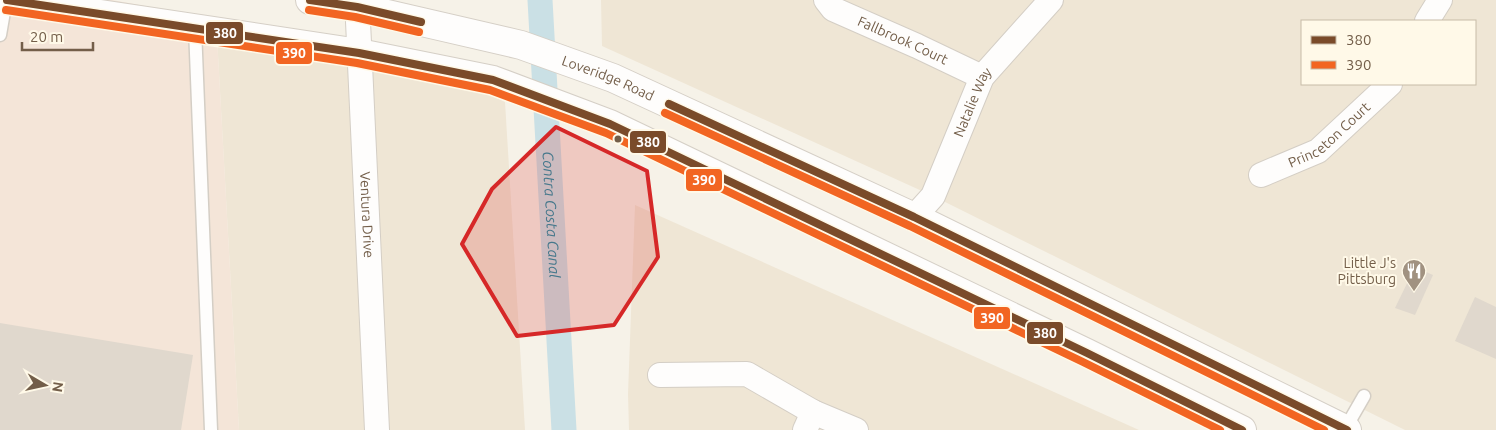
<svg xmlns="http://www.w3.org/2000/svg" width="1496" height="430" font-family="Ubuntu,sans-serif">
<rect width="100%" height="100%" fill="#f6f2e8"/>
<g fill="#efe6d5" fill-rule="evenodd">
<path d="M601,0H1496V430H1405L933,196L602,46ZM1302,21H1475V84H1302Z"/>
<path d="M216,19L390,46L505,102L525,430H239Z"/>
<path d="M635,205L1139,430H629L628,394Z"/>
</g>
<path fill="#f4e5d8" d="M0,0H112L216,19L239,430H0Z"/>
<g fill="none" stroke-linecap="round" stroke-linejoin="round">
<path stroke="#cae0e5" stroke-width="25" id="s1" d="M540,0L564,430"/>
</g>
<g fill="#e0d8cd">
<path d="M1415,267L1433,275L1415,315L1395,308Z"/>
<path d="M1475,297L1496,307V359L1455,341Z"/>
<path d="M0,323L193,355L181,430H0Z"/>
</g>
<g fill="none" stroke-linecap="round" stroke-linejoin="round">
<g stroke="#d4cec5" stroke-width="15">
<g id="service">
<path d="M195,28L211,430"/>
<path d="M0,35L6,0"/>
<path d="M1345,429L1364,396"/>
</g>
</g>
<g stroke="#d4cec5" stroke-width="26">
<g id="minor">
<path id="s2" d="M357,0L377,430"/>
<path id="s3" d="M826,0L833,9L917,46L982,77"/>
<path d="M1427,21L1440,0"/>
<path id="s4" d="M1261,175L1318,151L1390,84"/>
<path id="s5" d="M914,217L933,196L982,77L1051,0"/>
<path d="M660,375L747,374L813,412L856,430"/>
<path d="M805,430L813,412"/>
</g>
</g>
<g stroke="#d5cfc6" stroke-width="30">
<g id="secondary">
<path d="M7,0L359,53L493,80L610,124L1087,353L1242,430"/>
<path id="s6" d="M310,0L357,7L521,45L613,78L914,217L1347,430"/>
</g>
</g>
<use href="#service" stroke="#fefdfc" stroke-width="12"/>
<use href="#minor" stroke="#fefdfc" stroke-width="24"/>
<use href="#secondary" stroke="#fefdfc" stroke-width="28"/>
<g stroke="#fff9e8" stroke-width="11">
<g id="bus-1">
<path d="M7,0L359,53L493,80L610,124L1087,353L1242,430"/>
<path d="M310,0L357,7L421,22"/>
<path d="M669,104L914,217L1347,430"/>
</g>
</g>
<g stroke="#fff9e8" stroke-width="11">
<g id="bus-2">
<path d="M6,10L357,63L490,90L606,133L1083,362L1220,430"/>
<path d="M309,10L355,17L419,32"/>
<path d="M665,113L910,226L1324,430"/>
</g>
</g>
<use href="#bus-1" stroke="#7a4b2a" stroke-width="8"/>
<use href="#bus-2" stroke="#f26522" stroke-width="8"/>
</g>
<path fill="#d62828" fill-opacity="0.2" stroke="#d62828" stroke-width="4" stroke-linejoin="round" d="M556,127L647,171L658,257L614,325L517,336L462,244L492,189Z"/>
<defs>
<g id="restaurant-pin" transform="scale(1.25)"><path d="M0 17L-7.5 6A9.5 9.5 0 1 1 7.5 6Z" fill="#a19281" stroke="#fff9e8"/><path d="M-5-6h1v4h1v-4h1v4h1v-4h1v5L-1.5 .5V6h-2V.5L-5-1ZM5-6V6H3V1.5H1.5Q1.5-4 5-6Z" fill="#fff"/></g>
</defs>
<g fill-rule="evenodd">
<use href="#restaurant-pin" x="1414" y="271"/>
</g>
<circle fill="#735e49" stroke="#fff9e8" stroke-width="2" cx="618" cy="139" r="4.5"/>
<g text-anchor="middle" dominant-baseline="central" stroke-width="4" stroke-linejoin="round" paint-order="stroke">
<g font-size="14" fill="#735e49" stroke="#fff9e8">
<text stroke="none"><textPath href="#s3" startOffset="88">Fallbrook Court</textPath></text>
<text stroke="none"><textPath href="#s6" startOffset="309">Loveridge Road</textPath></text>
<text stroke="none"><textPath href="#s5" startOffset="130">Natalie Way</textPath></text>
<text stroke="none"><textPath href="#s4" startOffset="80">Princeton Court</textPath></text>
<text stroke="none"><textPath href="#s2" startOffset="215">Ventura Drive</textPath></text>
</g>
<g font-size="14" fill="#735e49" stroke="#fff9e8" text-anchor="end">
<text x="1396" y="263">Little J's<tspan x="1396" dy="16">Pittsburg</tspan></text>
</g>
<g font-size="15" font-style="italic" fill="#46788c" stroke="#fff9e8">
<text stroke="none"><textPath href="#s1" startOffset="215">Contra Costa Canal</textPath></text>
</g>
</g>
<g stroke="#fff9e8" stroke-width="2">
<rect x="205" y="21" width="39" height="24" rx="5" fill="#7a4b2a"/>
<rect x="275" y="41" width="38" height="24" rx="5" fill="#f26522"/>
<rect x="629" y="130" width="38" height="24" rx="5" fill="#7a4b2a"/>
<rect x="685" y="168" width="38" height="24" rx="5" fill="#f26522"/>
<rect x="973" y="306" width="38" height="24" rx="5" fill="#f26522"/>
<rect x="1026" y="321" width="38" height="24" rx="5" fill="#7a4b2a"/>
</g>
<g font-size="14" text-anchor="middle" font-weight="bold" fill="#fff">
<text x="225" y="38">380</text>
<text x="294" y="58">390</text>
<text x="648" y="147">380</text>
<text x="704" y="185">390</text>
<text x="992" y="323">390</text>
<text x="1045" y="338">380</text>
</g>
<rect x="1301" y="20" width="175" height="65" fill="#fff9e8" stroke="#c7bba8"/>
<rect x="1311" y="36" width="25" height="8" fill="#7a4b2a" stroke="#c7bba8"/>
<text x="1346" y="45" font-size="15" fill="#735e49">380</text>
<rect x="1311" y="61" width="25" height="8" fill="#f26522" stroke="#c7bba8"/>
<text x="1346" y="70" font-size="15" fill="#735e49">390</text>
<g transform="translate(45 385) rotate(99)" stroke="#fff9e8" stroke-width="4" paint-order="stroke">
<path d="M0-4L9 19L0 12L-9 19Z" fill="#735e49"/>
<text y="-8" font-size="14" font-weight="bold" text-anchor="middle" fill="#735e49">N</text>
</g>
<path d="M22 42v8h71v-8" fill="none" stroke="#735e49" stroke-width="2.5"/>
<text x="30" y="42" font-size="15" fill="#735e49" stroke="#fff9e8" stroke-width="4" paint-order="stroke">20 m</text>
</svg>
